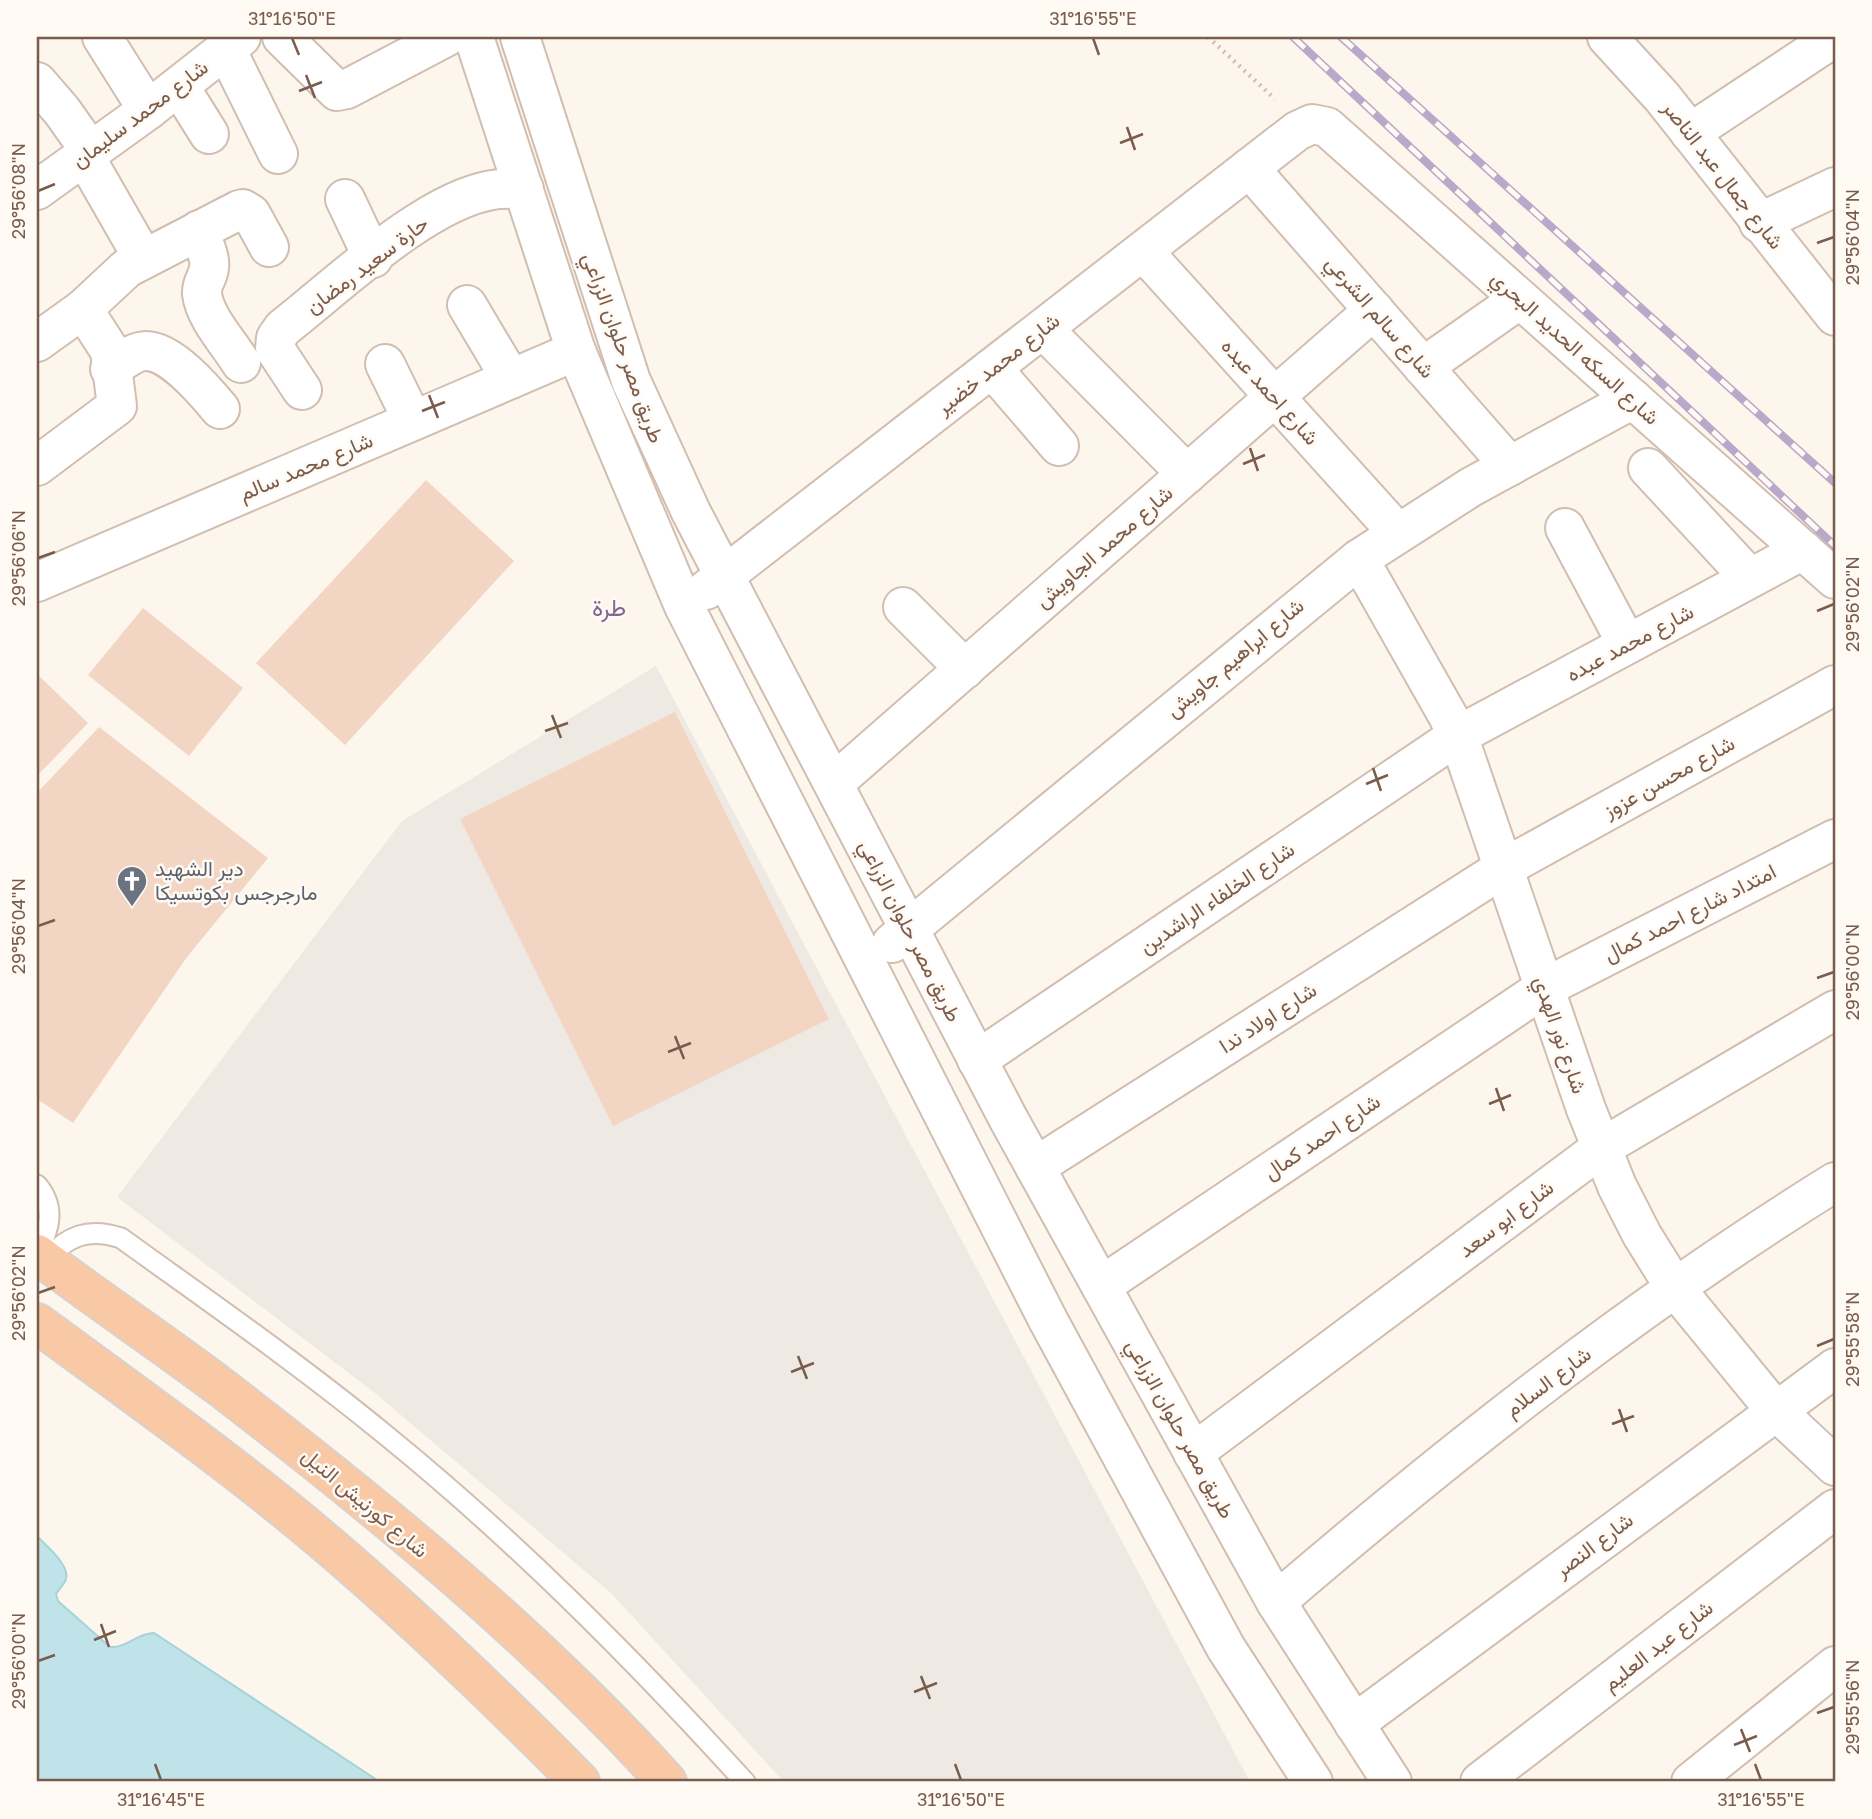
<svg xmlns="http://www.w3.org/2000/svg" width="1872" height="1819" viewBox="0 0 1872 1819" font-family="'Golos Text',Vazirmatn,sans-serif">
  <rect width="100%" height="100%" fill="#fdf6ec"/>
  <!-- industrial -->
  <path fill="#efe9e4" d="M656 666 1250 1782H784L612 1594 375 1393 117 1197 402 821Z"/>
  <!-- water -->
  <path fill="#bfe3e8" stroke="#a5d3da" stroke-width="2" d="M37 1536C46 1546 70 1565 66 1579 64 1585 59 1589 56 1594L58 1601 110 1647C127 1648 137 1633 154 1633L380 1782H37Z"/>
  <!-- building -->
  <g fill="#f3d5c3">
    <path d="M426 480 514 561 345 745 256 663Z"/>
    <path d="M143 608 243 688 189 756 88 675Z"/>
    <path d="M37 674 88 723 37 776Z"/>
    <path d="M675 712 829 1019 613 1126 460 819Z"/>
    <path d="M99 727 268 858 187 957 73 1123 37 1099V793Z"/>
  </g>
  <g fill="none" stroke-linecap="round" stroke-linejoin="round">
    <!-- service casing -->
    <g stroke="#d1beb0" stroke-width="23">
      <g id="service">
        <path d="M37 1185C54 1205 52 1228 37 1249"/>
        <path d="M45 1260C68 1236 88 1227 121 1238 211 1303 302 1366 388 1437 517 1542 633 1659 745 1782"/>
      </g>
    </g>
    <!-- minor casing -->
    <g stroke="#d1beb0" stroke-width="42">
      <g id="minor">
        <path d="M102 37 148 110"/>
        <path d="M282 37 337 91 347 89 446 37"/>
        <path d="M474 37 576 351 684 606 1048 1320 1226 1648 1313 1782"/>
        <path d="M520 37 631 381 691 512 1009 1120 1276 1602 1392 1782"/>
        <path d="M1607 37 1662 97 1835 316"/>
        <path d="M226 49 278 154"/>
        <path d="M37 82 62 111 91 152"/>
        <path d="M179 86 209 134"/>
        <path d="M1690 133 1835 37"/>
        <path d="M85 157 143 258"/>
        <path d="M1249 168 1510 466"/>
        <path d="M37 190 148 110 241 37"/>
        <path d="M345 199 373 258"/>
        <path d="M1759 223 1835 187"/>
        <path d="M199 230C202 241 211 256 209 268 208 278 201 283 202 294 205 318 229 343 241 363"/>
        <path d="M1143 251 1397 532"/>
        <path d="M467 305 511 379"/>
        <path d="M1043 329 1187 474"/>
        <path d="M37 342 83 309 127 268 239 210 243 209 251 214 269 247"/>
        <path d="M385 364 413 421"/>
        <path d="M1423 367 1520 299"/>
        <path d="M992 368 1059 446"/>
        <path d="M110 369C120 363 134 351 146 351 171 351 205 391 220 409"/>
        <path d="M302 390 275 349 276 338 283 328C337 286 425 201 492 190 502 188 513 189 524 189"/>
        <path d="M37 466 117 406 110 351 83 309"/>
        <path d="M1648 468 1750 578"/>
        <path d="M1565 528 1627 644"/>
        <path d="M1359 559 1448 716 1461 744 1586 1109 1617 1186 1642 1235 1675 1288 1775 1410 1835 1466"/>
        <path d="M37 582 576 351"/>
        <path d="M706 590 1297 131 1312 124 1327 127 1835 579"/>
        <path d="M903 607 965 669"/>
        <path d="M834 783 1374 310"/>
        <path d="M892 943 1359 559 1471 487 1633 399"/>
        <path d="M977 1060 1457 736 1803 550"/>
        <path d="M1035 1167 1502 869 1835 685"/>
        <path d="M1101 1286 1544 988 1835 839"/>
        <path d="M1193 1453 1601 1148 1835 1010"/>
        <path d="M1276 1602C1453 1450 1637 1305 1835 1182"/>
        <path d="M1354 1724 1835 1368"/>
        <path d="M1480 1782 1835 1509"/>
        <path d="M1691 1782 1835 1666"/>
      </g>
    </g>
    <!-- trunk casing -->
    <g stroke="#dad1cd" stroke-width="42">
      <g id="trunk">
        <path d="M37 1254C98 1300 161 1342 222 1388 378 1508 535 1636 667 1782"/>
        <path d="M37 1323C132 1393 230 1462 320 1538 411 1615 497 1698 580 1782"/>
      </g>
    </g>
    <!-- path -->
    <path stroke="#d9b8a5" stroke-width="4.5" stroke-dasharray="2 5" stroke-linecap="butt" d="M1208 37 1275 99"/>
    <!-- service -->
    <use href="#service" stroke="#fff" stroke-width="19"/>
    <!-- minor -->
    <use href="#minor" stroke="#fff" stroke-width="38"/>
    <!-- trunk -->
    <use href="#trunk" stroke="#f9c8a4" stroke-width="38"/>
    <!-- rail casing -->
    <g stroke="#b9a8c9" stroke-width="8">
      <g id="rail">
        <path d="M1293 37 1835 546"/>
        <path d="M1341 37 1835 483"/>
      </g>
    </g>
    <!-- rail -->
    <use href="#rail" stroke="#fffaf3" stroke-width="5" stroke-dasharray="16" stroke-linecap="butt"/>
  </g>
  <!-- ticks -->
  <path fill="none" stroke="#7a5c4d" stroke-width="2.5" d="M292 38 299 55M1093 38 1099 55M306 75 315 98M299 91 322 82M1127 127 1135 150M1120 143 1143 134M38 191 55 184M1817 243 1834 237M429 395 438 418M422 411 445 402M1250 448 1258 471M1243 464 1265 455M38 558 55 552M1817 611 1834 604M552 715 561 738M545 731 568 723M1373 768 1381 791M1366 784 1388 775M38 926 55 920M1817 978 1834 972M675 1036 684 1059M668 1052 691 1043M1496 1088 1504 1111M1489 1104 1511 1095M38 1293 55 1287M1817 1346 1834 1339M798 1356 807 1379M791 1372 814 1363M1619 1409 1627 1432M1612 1424 1634 1416M101 1624 109 1647M94 1640 116 1631M38 1661 55 1655M921 1676 930 1699M914 1692 937 1683M1817 1713 1834 1707M1741 1729 1750 1752M1734 1745 1757 1736M155 1764 161 1780M955 1764 961 1780M1755 1764 1761 1780"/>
  <!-- icons -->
  <defs>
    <g id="church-pin" transform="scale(1.575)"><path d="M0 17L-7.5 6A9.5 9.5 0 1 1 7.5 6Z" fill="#6b7280" stroke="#fffaf3"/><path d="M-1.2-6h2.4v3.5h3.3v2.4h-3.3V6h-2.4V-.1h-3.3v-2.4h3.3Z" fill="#fff"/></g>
  </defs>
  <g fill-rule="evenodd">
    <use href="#church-pin" x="132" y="881"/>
  </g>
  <g text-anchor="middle" stroke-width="5" stroke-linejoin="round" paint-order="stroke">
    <!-- street labels -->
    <g font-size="21" fill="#7a5c4d" stroke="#fffaf3">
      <text transform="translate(140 114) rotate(-37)" y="7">شارع محمد سليمان</text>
      <text transform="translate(1723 175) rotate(52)" y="7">شارع جمال عبد الناصر</text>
      <text transform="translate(367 265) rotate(-37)" y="7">حارة سعيد رمضان</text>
      <text transform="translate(1380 317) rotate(49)" y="7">شارع سالم الشرعي</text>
      <text transform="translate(623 348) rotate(70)" y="7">طريق مصر حلوان الزراعي</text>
      <text transform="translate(1575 348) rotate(42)" y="7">شارع السكه الحديد البحري</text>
      <text transform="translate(998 364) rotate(-38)" y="7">شارع محمد خضير</text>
      <text transform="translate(1270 392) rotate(48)" y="7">شارع احمد عبده</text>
      <text transform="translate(306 467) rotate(-23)" y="7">شارع محمد سالم</text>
      <text transform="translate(1104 547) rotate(-41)" y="7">شارع محمد الجاويش</text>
      <text transform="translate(1630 643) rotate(-28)" y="7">شارع محمد عبده</text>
      <text transform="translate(1235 658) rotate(-40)" y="7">شارع ابراهيم جاويش</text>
      <text transform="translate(1669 777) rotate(-29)" y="7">شارع محسن عزوز</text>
      <text transform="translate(1217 898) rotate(-34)" y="7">شارع الخلفاء الراشدين</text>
      <text transform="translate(1690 913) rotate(-27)" y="7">امتداد شارع احمد كمال</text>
      <text transform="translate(910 931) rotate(63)" y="7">طريق مصر حلوان الزراعي</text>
      <text transform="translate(1268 1018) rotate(-33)" y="7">شارع اولاد ندا</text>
      <text transform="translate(1560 1035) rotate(71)" y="7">شارع نور الهدي</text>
      <text transform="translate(1322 1137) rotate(-34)" y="7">شارع احمد كمال</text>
      <text transform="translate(1506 1219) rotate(-37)" y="7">شارع ابو سعد</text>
      <text transform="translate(1548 1382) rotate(-37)" y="7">شارع السلام</text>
      <text transform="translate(1180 1429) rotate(61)" y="7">طريق مصر حلوان الزراعي</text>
      <text transform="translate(365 1503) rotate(40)" y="7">شارع كورنيش النيل</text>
      <text transform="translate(1594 1545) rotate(-37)" y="7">شارع النصر</text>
      <text transform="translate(1658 1646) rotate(-38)" y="7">شارع عبد العليم</text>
    </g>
    <!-- worship labels -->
    <g font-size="21" fill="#5b616d" stroke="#fffaf3" text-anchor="start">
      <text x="155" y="876">دير الشهيد<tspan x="155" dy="24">مارجرجس بكوتسيكا</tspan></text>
    </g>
    <!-- quarter labels -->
    <g font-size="24" fill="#846695" stroke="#fffaf3">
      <text x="609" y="616">طرة</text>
    </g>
  </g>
  <!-- border -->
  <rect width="1872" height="1819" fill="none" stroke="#fffaf3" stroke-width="77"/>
  <rect x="38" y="38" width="1796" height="1742" fill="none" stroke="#7a5c4d" stroke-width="2.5"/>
  <g font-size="18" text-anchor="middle" fill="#7a5c4d">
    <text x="292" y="25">31°16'50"E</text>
    <text x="1093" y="25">31°16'55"E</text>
    <text transform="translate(19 191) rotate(-90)" y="6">29°56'08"N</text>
    <text transform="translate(1853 237) rotate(-90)" y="6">29°56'04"N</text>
    <text transform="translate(19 558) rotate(-90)" y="6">29°56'06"N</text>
    <text transform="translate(1853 604) rotate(-90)" y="6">29°56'02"N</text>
    <text transform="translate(19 926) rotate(-90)" y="6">29°56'04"N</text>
    <text transform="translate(1853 972) rotate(-90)" y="6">29°56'00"N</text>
    <text transform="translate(19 1293) rotate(-90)" y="6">29°56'02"N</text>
    <text transform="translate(1853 1339) rotate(-90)" y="6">29°55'58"N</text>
    <text transform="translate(19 1661) rotate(-90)" y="6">29°56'00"N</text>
    <text transform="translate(1853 1707) rotate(-90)" y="6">29°55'56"N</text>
    <text x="161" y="1806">31°16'45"E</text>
    <text x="961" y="1806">31°16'50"E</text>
    <text x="1761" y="1806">31°16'55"E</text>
  </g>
</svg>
